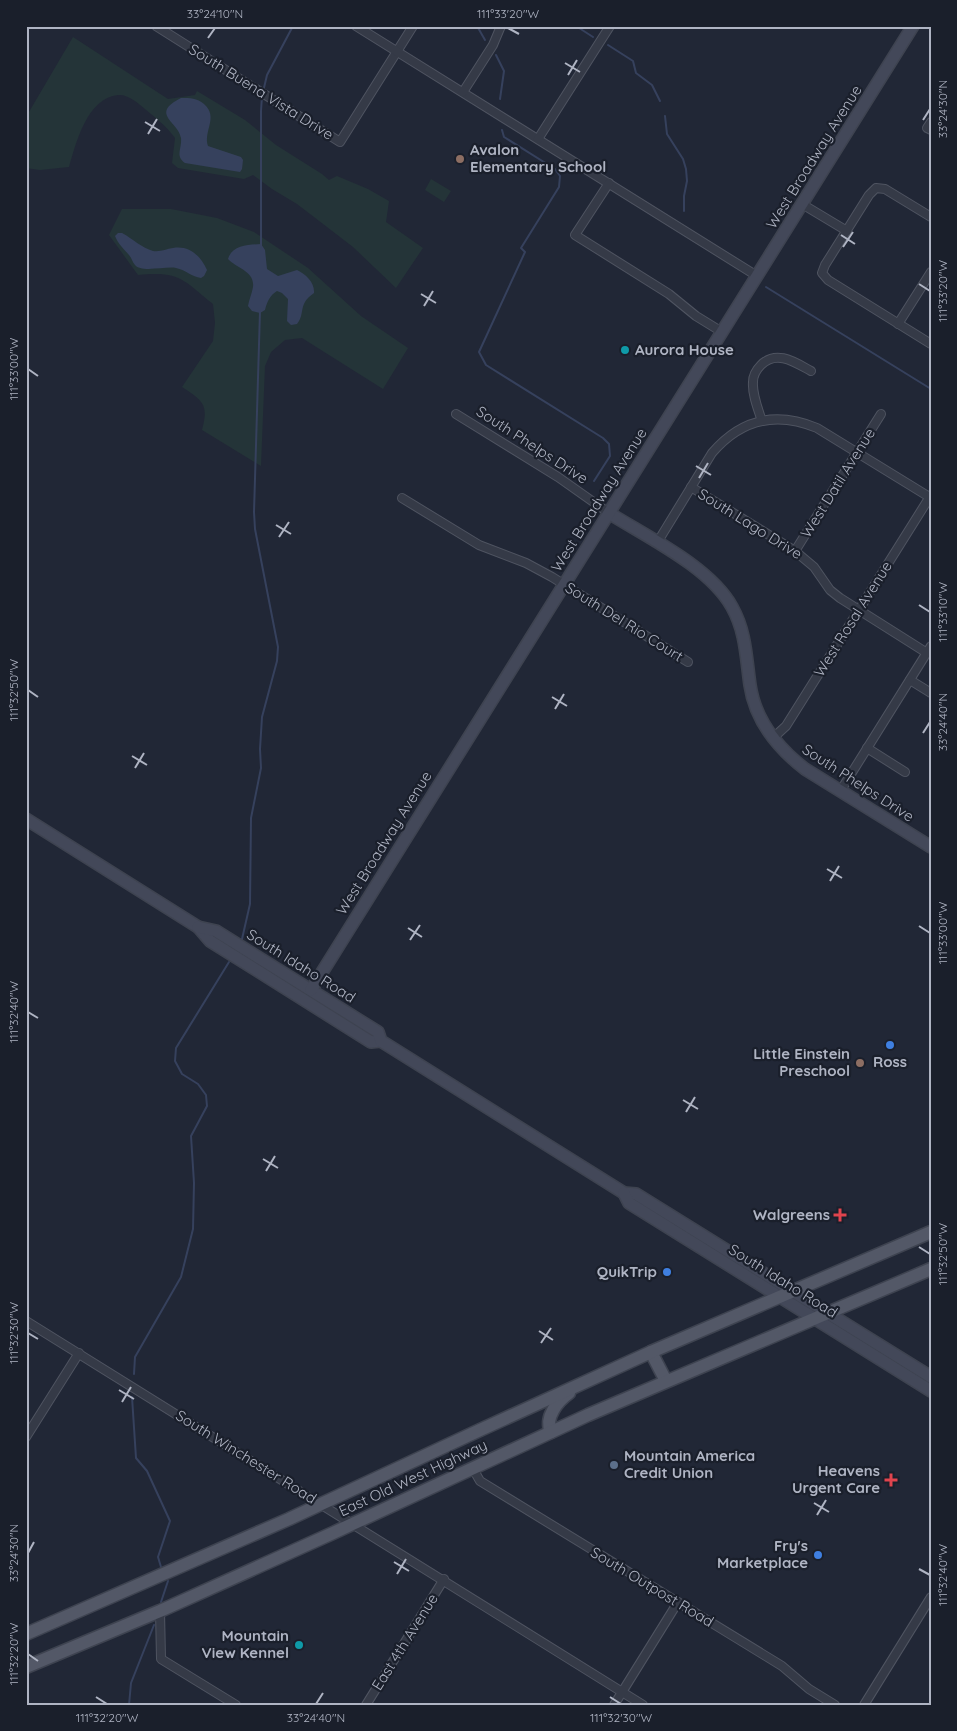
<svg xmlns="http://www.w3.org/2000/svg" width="957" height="1731" viewBox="0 0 957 1731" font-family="Quicksand,sans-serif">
  <rect width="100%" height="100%" fill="#212736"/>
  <!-- green -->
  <g fill="#243438">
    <path d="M73 37 168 99 195 95 197 91 245 120 276 145 322 174 329 180 337 176 368 189 389 201 386 222 423 248 396 288 353 247 327 227 297 204 272 189 253 175 244 179 178 168 172 163 175 138C167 127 156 118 145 109 138 103 128 94 118 95 87 98 76 143 69 167L40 170 26 168V117Z"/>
    <path d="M431 179 451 191 444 202 425 190Z"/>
    <path d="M122 209H171L217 218 254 232 308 268 361 316 408 348 383 389 302 338 285 340 271 352 265 366 261 466 202 430C209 404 203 401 182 387L213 341 215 323 213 304C182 279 180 271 138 275L109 235Z"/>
  </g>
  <!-- water -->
  <g fill="#36415d">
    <path d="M181 98C190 98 197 98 204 104 219 117 203 131 208 146L241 157 243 160 242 169 240 172 185 163C175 156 182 149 181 138 179 122 149 114 181 98Z"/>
    <path d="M118 233H122C133 239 142 248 153 251 161 252 166 249 173 248 189 245 201 256 207 270L204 276 201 278C192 277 186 270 176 268 166 266 141 273 135 265 132 262 132 258 129 255 124 249 118 244 115 236Z"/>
    <path d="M261 244 265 250 267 269 278 276 297 270C306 274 315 283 314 293 297 305 306 313 297 324L291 325 287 321 288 299 282 293 277 291C270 295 267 302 265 310L260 313 252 311 248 306C249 300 252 293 253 287 255 271 236 268 228 259 232 245 248 245 261 244Z"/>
  </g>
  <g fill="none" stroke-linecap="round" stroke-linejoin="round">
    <!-- stream -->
    <g stroke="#36415d" stroke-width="2">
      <path d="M477 26 485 40"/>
      <path d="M576 26 593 37"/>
      <path d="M608 45 633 61 636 73 652 85 660 101"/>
      <path d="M496 55 504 71 500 99"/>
      <path d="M263 92 267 75 293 26"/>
      <path d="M665 116 667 134 683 159 686 169 687 181 684 196V211"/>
      <path d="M502 130 504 137 555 169 560 176 559 187 521 248 525 252 479 352 486 365 603 438 609 444 610 456 594 481"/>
      <path d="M261 247V111L262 96"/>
      <path d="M766 287 931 389"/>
      <path d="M242 939 250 904 251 818 261 768 260 749 262 717 277 661 278 647 255 529 254 512 260 311"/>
      <path d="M134 1374 135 1357 181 1277 193 1229 194 1183 191 1136 207 1106 206 1095 198 1084 182 1074 175 1061 176 1048 229 962"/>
      <path d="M132 1397 136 1458 147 1471 170 1521 158 1557 161 1567"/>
      <path d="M161 1602 168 1581"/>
      <path d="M129 1705 131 1683 154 1625"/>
    </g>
    <!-- street casing -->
    <g stroke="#4f5461" stroke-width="10">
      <g id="street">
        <path d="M156 26 340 142 413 26"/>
        <path d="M356 26 757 276"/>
        <path d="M463 92 493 45 501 26"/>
        <path d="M931 122 927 128 931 130"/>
        <path d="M538 139 610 26"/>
        <path d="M609 183 575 235 669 294 696 316 722 332"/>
        <path d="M802 204 847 231"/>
        <path d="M931 217 885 189 876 188 869 195 825 265 822 273 828 280 931 344"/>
        <path d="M898 324 931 272"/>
        <path d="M456 414 558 477 609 513"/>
        <path d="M762 421C758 409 752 394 753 382 753 375 756 370 761 365 777 349 796 363 811 371"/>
        <path d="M691 487 795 551 814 567 830 590 840 598 927 653"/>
        <path d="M402 498 479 545 526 563 552 577 688 662"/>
        <path d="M657 543 712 453C741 419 776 411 817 428L931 498"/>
        <path d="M795 551 881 414"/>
        <path d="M910 680 931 693"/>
        <path d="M773 738 786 726 931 495"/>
        <path d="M867 748 905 772"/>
        <path d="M841 790 931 646"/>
        <path d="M26 1321 643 1705"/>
        <path d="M26 1437 79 1353"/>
        <path d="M472 1467 480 1481 782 1666 809 1689 835 1705"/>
        <path d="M160 1611 161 1659 236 1705"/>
        <path d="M366 1705 444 1579"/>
        <path d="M614 1705 678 1602"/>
        <path d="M864 1705 931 1597"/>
      </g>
    </g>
    <!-- secondary casing -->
    <g stroke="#3e4350" stroke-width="14">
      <g id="secondary">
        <path d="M609 513C647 537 710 567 732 607 746 632 746 657 750 685 755 720 778 748 805 769L931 847"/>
        <path d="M26 819 198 927 210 941 371 1042 381 1041"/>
        <path d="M198 927 216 931 378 1032 381 1041 624 1193 636 1194 931 1377"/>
        <path d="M311 990 913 26"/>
        <path d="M624 1193 629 1203 931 1391"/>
      </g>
    </g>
    <!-- primary casing -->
    <g stroke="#3e4350" stroke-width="15">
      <g id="primary">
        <path d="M651 1352 666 1381"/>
        <path d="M551 1432C544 1417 558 1401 569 1393"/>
        <path d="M26 1634 289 1519 480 1430 651 1352 931 1232"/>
        <path d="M26 1667 160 1611 333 1533 588 1415 931 1269"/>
      </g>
    </g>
    <!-- street -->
    <use href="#street" stroke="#353a47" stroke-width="8"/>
    <!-- secondary -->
    <use href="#secondary" stroke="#434859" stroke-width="11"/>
    <!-- primary -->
    <use href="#primary" stroke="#535867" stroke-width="12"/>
  </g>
  <!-- ticks -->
  <path fill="none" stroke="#afb4c3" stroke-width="2" d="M508 28 519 34M208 38 215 28M565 63 580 72M568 75 577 60M923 120 930 109M145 122 160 131M148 134 157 119M841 235 855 244M843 247 853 232M919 284 930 291M421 294 436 303M424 306 433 291M28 369 38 376M696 466 711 475M699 478 708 463M276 525 291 534M279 537 289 522M919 605 930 612M28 690 38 697M552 697 567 706M555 709 564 694M923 733 930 722M132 756 147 765M135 768 144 753M827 869 842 878M830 881 839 866M919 926 930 933M408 928 422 937M410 940 420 925M28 1012 38 1018M683 1100 698 1109M686 1112 695 1097M263 1159 278 1168M266 1171 275 1156M919 1247 930 1254M539 1331 553 1340M28 1333 38 1339M541 1343 551 1328M119 1390 134 1399M122 1402 131 1387M814 1503 829 1512M817 1515 826 1500M28 1553 34 1542M394 1562 409 1571M919 1569 930 1575M397 1574 406 1559M28 1654 38 1661M96 1697 107 1704M610 1697 621 1704M316 1704 323 1693"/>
  <!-- markers -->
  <g fill="#8d6e63" stroke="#1a1f2b" stroke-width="2">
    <circle cx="460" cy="159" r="5"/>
    <circle cx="860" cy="1063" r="5"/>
  </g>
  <g fill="#0f9aa8" stroke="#1a1f2b" stroke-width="2">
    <circle cx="625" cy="350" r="5"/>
    <circle cx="299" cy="1645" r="5"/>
  </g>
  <g fill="#3f7fe0" stroke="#1a1f2b" stroke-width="2">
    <circle cx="890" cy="1045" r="5"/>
    <circle cx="667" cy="1272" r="5"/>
    <circle cx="818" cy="1555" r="5"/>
  </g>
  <g fill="#e0444e" stroke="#1a1f2b" stroke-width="2">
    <path d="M837.5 1207.5h5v5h5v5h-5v5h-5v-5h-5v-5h5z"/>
    <path d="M888.5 1472.5h5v5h5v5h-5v5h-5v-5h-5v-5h5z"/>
  </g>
  <circle fill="#5c6f8a" stroke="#1a1f2b" stroke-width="2" cx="614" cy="1465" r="5"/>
  <g text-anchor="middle" stroke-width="4.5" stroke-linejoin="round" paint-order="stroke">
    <!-- street labels -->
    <g font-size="15" fill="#afb4c3" stroke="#1a1f2b">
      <text transform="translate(261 92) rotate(32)" y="5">South Buena Vista Drive</text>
      <text transform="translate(814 157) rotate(-58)" y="5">West Broadway Avenue</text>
      <text transform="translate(532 445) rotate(33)" y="5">South Phelps Drive</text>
      <text transform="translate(838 483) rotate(-58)" y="5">West Datil Avenue</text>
      <text transform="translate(599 500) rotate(-58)" y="5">West Broadway Avenue</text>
      <text transform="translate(750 524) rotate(32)" y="5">South Lago Drive</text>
      <text transform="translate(853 619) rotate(-58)" y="5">West Rosal Avenue</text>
      <text transform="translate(624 622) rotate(32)" y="5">South Del Rio Court</text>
      <text transform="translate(858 783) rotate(33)" y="5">South Phelps Drive</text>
      <text transform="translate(384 843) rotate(-58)" y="5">West Broadway Avenue</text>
      <text transform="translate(301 966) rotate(32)" y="5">South Idaho Road</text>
      <text transform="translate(783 1281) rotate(32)" y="5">South Idaho Road</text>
      <text transform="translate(246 1457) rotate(32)" y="5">South Winchester Road</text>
      <text transform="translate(413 1478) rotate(-25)" y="5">East Old West Highway</text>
      <text transform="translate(652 1587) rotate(31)" y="5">South Outpost Road</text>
      <text transform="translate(405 1642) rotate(-58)" y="5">East 4th Avenue</text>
    </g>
    <!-- poi labels -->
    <g font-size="15" font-weight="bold" fill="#afb4c3" stroke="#1a1f2b" text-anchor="end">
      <text x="470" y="155" text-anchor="start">Avalon<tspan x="470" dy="17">Elementary School</tspan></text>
      <text x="635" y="355" text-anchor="start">Aurora House</text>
      <text x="850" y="1059">Little Einstein<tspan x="850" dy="17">Preschool</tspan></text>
      <text x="890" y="1067" text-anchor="middle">Ross</text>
      <text x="830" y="1220">Walgreens</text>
      <text x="657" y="1277">QuikTrip</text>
      <text x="624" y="1461" text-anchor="start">Mountain America<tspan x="624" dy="17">Credit Union</tspan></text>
      <text x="880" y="1476">Heavens<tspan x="880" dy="17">Urgent Care</tspan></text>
      <text x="808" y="1551">Fry's<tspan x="808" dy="17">Marketplace</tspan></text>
      <text x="289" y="1641">Mountain<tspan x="289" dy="17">View Kennel</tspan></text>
    </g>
  </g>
  <!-- border -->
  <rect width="957" height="1731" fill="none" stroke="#1a1f2b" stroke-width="55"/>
  <rect x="28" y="28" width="902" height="1676" fill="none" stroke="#afb4c3" stroke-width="2"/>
  <g font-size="12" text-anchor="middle" fill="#afb4c3">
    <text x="215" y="18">33°24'10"N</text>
    <text x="508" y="18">111°33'20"W</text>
    <text transform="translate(943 109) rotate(-90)" y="4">33°24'30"N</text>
    <text transform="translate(943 291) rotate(-90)" y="4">111°33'20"W</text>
    <text transform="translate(14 369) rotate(-90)" y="4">111°33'00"W</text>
    <text transform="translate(943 612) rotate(-90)" y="4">111°33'10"W</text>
    <text transform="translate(14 690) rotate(-90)" y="4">111°32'50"W</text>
    <text transform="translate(943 722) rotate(-90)" y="4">33°24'40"N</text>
    <text transform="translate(943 933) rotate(-90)" y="4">111°33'00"W</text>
    <text transform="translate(14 1012) rotate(-90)" y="4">111°32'40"W</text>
    <text transform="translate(943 1254) rotate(-90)" y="4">111°32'50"W</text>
    <text transform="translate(14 1333) rotate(-90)" y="4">111°32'30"W</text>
    <text transform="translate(14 1553) rotate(-90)" y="4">33°24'30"N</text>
    <text transform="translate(943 1575) rotate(-90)" y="4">111°32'40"W</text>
    <text transform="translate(14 1654) rotate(-90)" y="4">111°32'20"W</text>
    <text x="107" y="1722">111°32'20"W</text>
    <text x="316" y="1722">33°24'40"N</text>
    <text x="621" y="1722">111°32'30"W</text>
  </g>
</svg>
